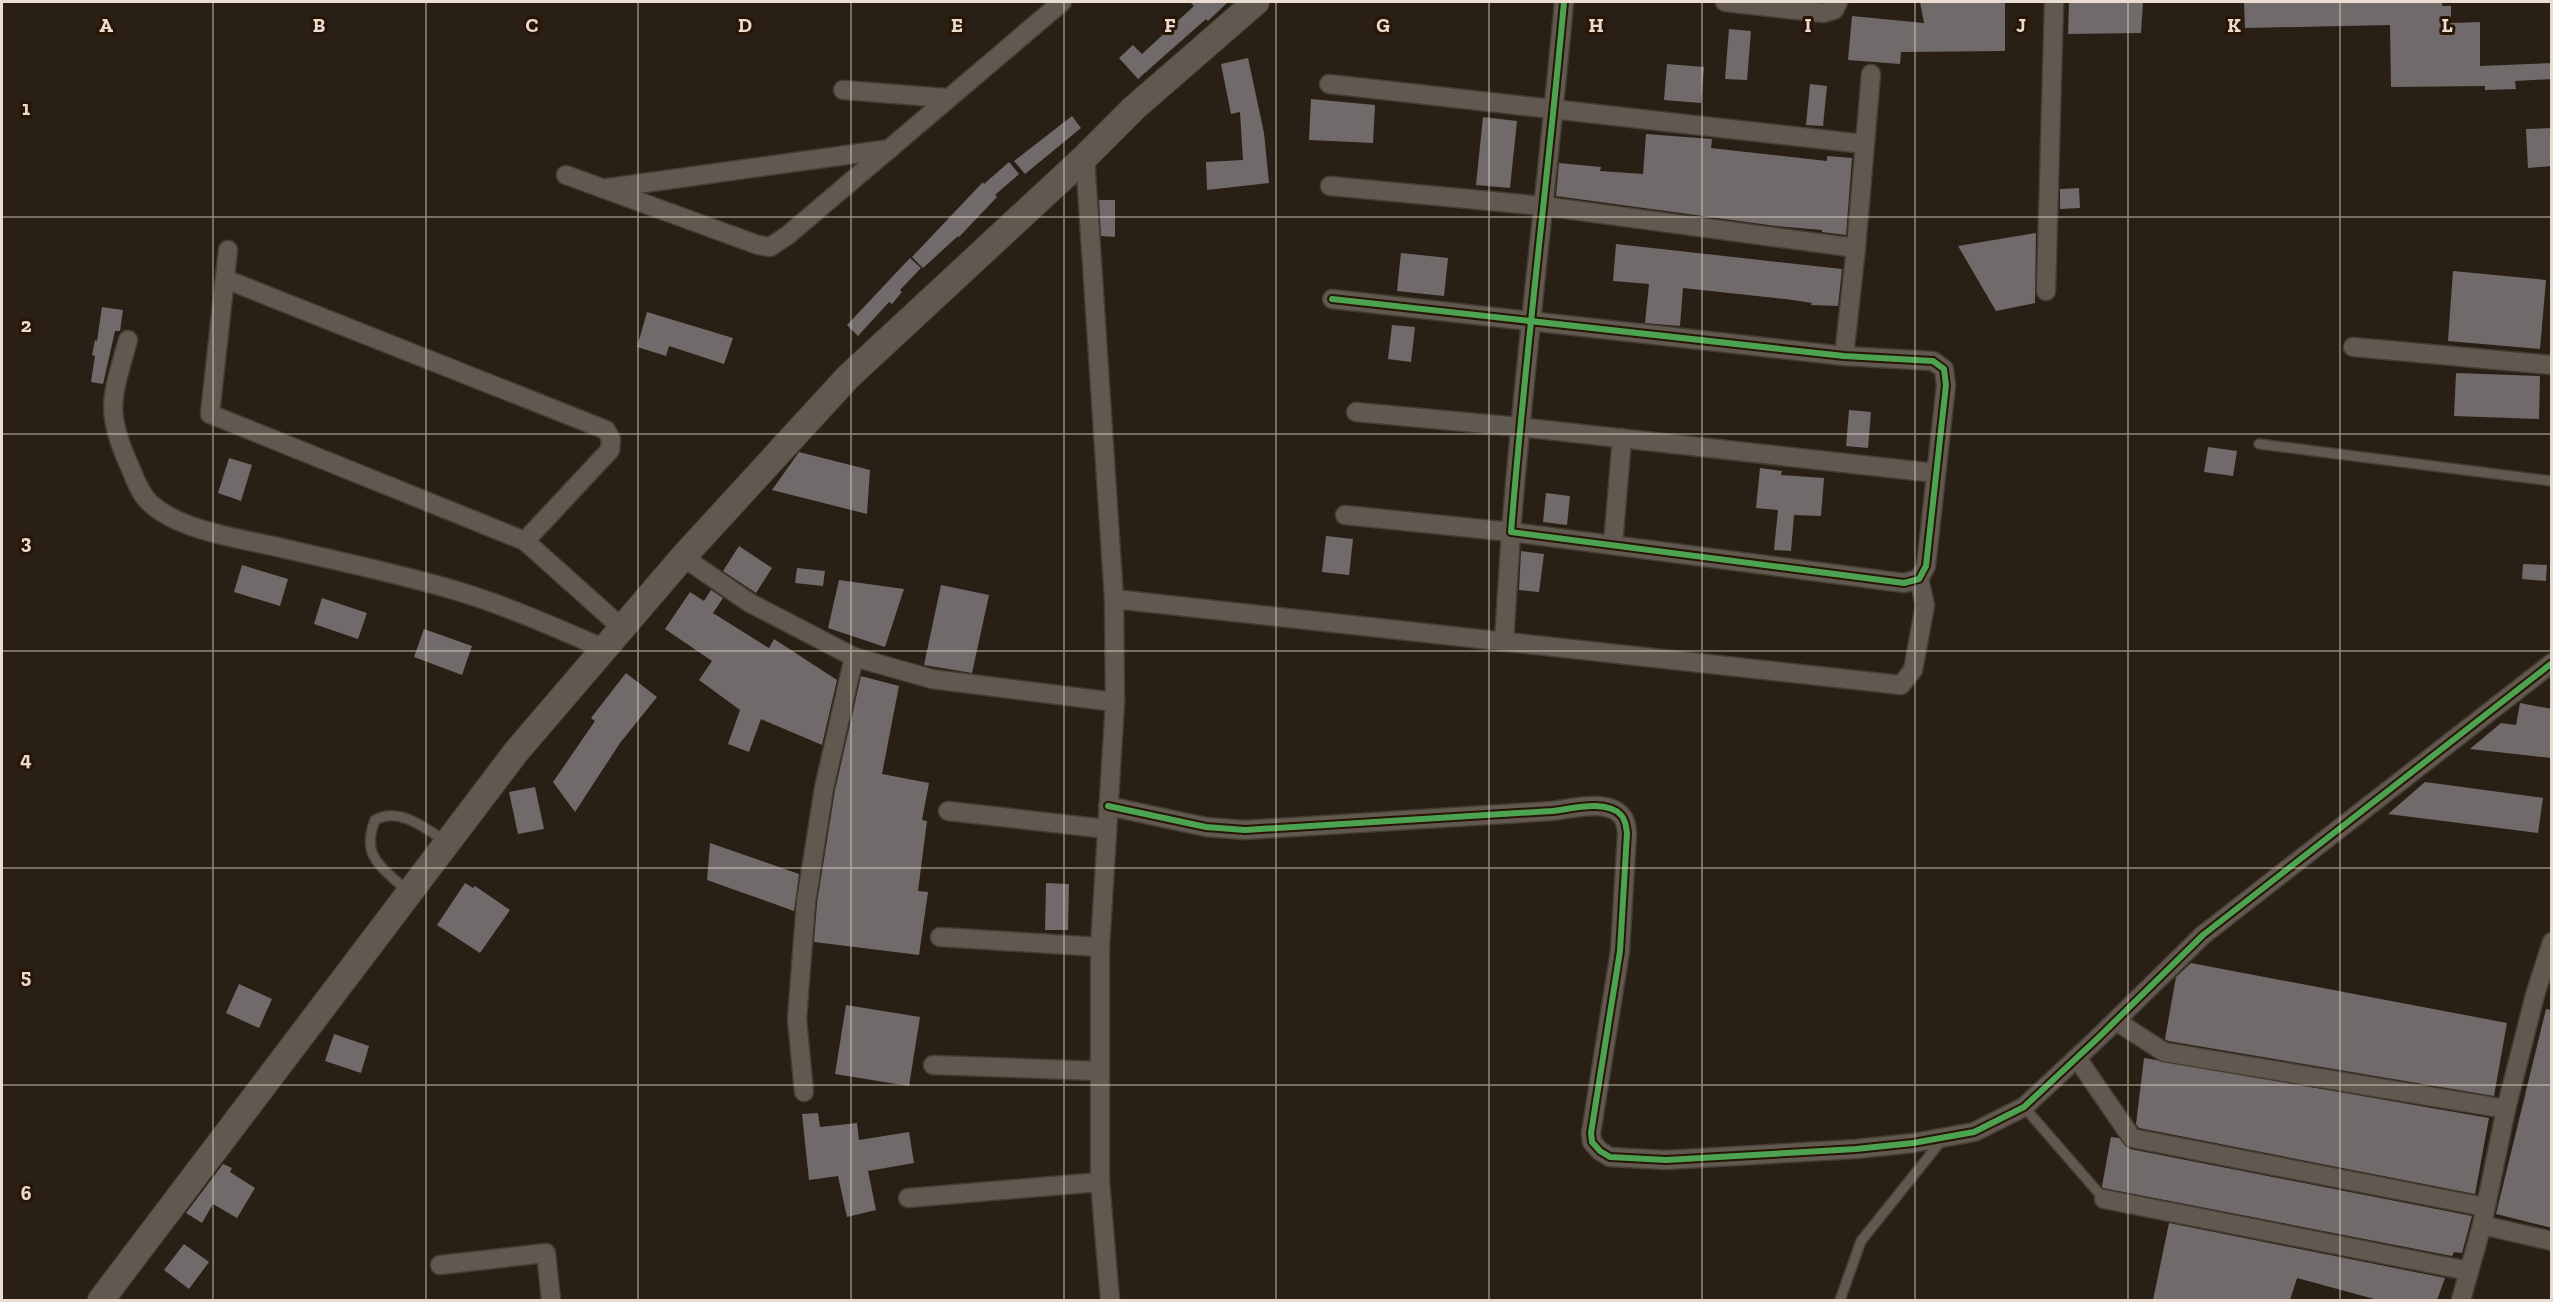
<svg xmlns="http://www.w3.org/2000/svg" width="2553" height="1302" viewBox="0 0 2553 1302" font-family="'Zilla Slab',serif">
  <rect width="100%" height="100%" fill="#2a1f14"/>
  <!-- building -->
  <g fill="#706a6b">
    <path d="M1190 2H1228L1208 21 1206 19 1138 79 1119 58 1133 45 1142 54 1194 6Z"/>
    <path d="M1920 2H2005V51L1901 52 1900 64 1848 60 1852 16 1924 23Z"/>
    <path d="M2069 2H2143L2141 33 2068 34Z"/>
    <path d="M2244 2H2442V6H2451V23L2480 22V66L2552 63V79L2515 81 2516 89 2485 90V86L2391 87 2390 25 2245 28Z"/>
    <path d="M1729 29 1751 31 1747 80 1725 79Z"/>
    <path d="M1248 58 1264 133 1269 183 1207 190 1206 162 1243 160 1240 112 1231 114 1221 64Z"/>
    <path d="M1667 64 1704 67 1701 103 1664 100Z"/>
    <path d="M1810 84 1827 86 1823 126 1806 125Z"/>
    <path d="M1311 99 1375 105 1373 143 1309 140Z"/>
    <path d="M1072 116 1081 128 1025 174 1014 161Z"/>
    <path d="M1483 117 1517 121 1510 188 1476 185Z"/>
    <path d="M2552 128V166L2528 168 2526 129Z"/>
    <path d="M1646 134 1712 139 1711 148 1827 161V156L1852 158 1846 235 1822 232V230L1776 226 1556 196 1559 163 1601 167 1600 171 1643 174Z"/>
    <path d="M1009 162 1019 174 995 195 997 197 959 237 958 236 923 268 912 257 983 182 984 184Z"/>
    <path d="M2079 188 2080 208 2060 209V189Z"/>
    <path d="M1099 200H1115V237L1101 236Z"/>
    <path d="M2036 233 2035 303 1996 311 1958 246Z"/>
    <path d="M1616 244 1842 269 1838 306 1811 305 1812 303 1793 300 1683 288 1680 326 1645 323 1649 284 1613 281Z"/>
    <path d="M1401 253 1448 258 1444 296 1397 291Z"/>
    <path d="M910 258 921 268 900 290 902 292 892 304 889 302 858 336 847 325Z"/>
    <path d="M2453 271 2546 280 2540 349 2448 341Z"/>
    <path d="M102 307 123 310 120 331H115L103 384 91 382 95 356 92 355 95 340 97 341Z"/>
    <path d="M647 312 733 338 724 364 669 346 666 356 637 347Z"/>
    <path d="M1392 325 1415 327 1411 362 1388 359Z"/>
    <path d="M2456 373 2540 376 2539 419 2454 416Z"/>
    <path d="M1849 410 1871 412 1868 448 1846 446Z"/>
    <path d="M2208 447 2237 451 2233 476 2204 472Z"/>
    <path d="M799 452 870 470 867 514 772 490Z"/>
    <path d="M229 458 252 465 241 501 218 493Z"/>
    <path d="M1760 468 1782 471 1781 475 1824 478 1821 516 1794 515 1791 551 1774 550 1778 510 1756 508Z"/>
    <path d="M1546 493 1570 496 1567 525 1543 522Z"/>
    <path d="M1326 536 1353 539 1349 575 1322 572Z"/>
    <path d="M739 546 772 568 756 593 723 571Z"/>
    <path d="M1521 551 1544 554 1539 592 1519 590Z"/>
    <path d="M2523 564 2547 565 2546 581 2522 579Z"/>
    <path d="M242 565 288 579 280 606 234 592Z"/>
    <path d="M797 568 825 571 823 586 795 583Z"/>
    <path d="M839 580 904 589 885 647 828 628Z"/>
    <path d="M941 585 989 595 972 673 924 665Z"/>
    <path d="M711 590 723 598 713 613 769 648 774 639 837 680 822 745 761 719 749 752 728 744 740 710 699 680 712 661 665 629 690 592 704 601Z"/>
    <path d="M322 598 367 613 358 639 314 624Z"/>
    <path d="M424 629 472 646 462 675 414 657Z"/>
    <path d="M626 673 657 697 620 743 575 812 553 782 595 721 591 718Z"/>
    <path d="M861 676 899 686 882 774 929 783 922 820 927 821 918 891 928 892 919 955 814 942 817 903 835 790Z"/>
    <path d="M2520 703 2552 709V758L2470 749 2501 723 2516 725Z"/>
    <path d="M2425 782 2543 798 2538 833 2388 814Z"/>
    <path d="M535 787 544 829 518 834 509 792Z"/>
    <path d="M710 843 799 874 794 911 707 880Z"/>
    <path d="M465 883 473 888 475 886 510 910 480 953 437 925Z"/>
    <path d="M1046 883 1069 884 1068 930H1045Z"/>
    <path d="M2191 963 2507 1023 2494 1096 2168 1041 2165 1039 2176 977Z"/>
    <path d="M239 984 272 999 259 1028 226 1013Z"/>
    <path d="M846 1005 920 1017 909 1086 835 1074Z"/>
    <path d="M2546 1009 2552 1010V1228L2496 1214Z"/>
    <path d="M334 1034 369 1046 361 1073 325 1061Z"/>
    <path d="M2144 1058 2489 1118 2475 1194 2139 1128 2136 1124Z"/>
    <path d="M818 1113 820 1127 857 1123 859 1140 909 1132 914 1163 868 1171 876 1210 847 1217 838 1176 809 1180 802 1114Z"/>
    <path d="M2111 1137 2119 1138 2130 1149 2472 1216 2462 1253 2454 1252 2452 1256 2103 1188 2102 1186Z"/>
    <path d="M223 1164 232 1168 230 1172 255 1188 237 1218 213 1204 202 1223 186 1213Z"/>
    <path d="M2169 1223 2445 1278 2437 1300H2378L2297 1278 2290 1300H2153Z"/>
    <path d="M184 1244 209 1262 189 1289 164 1270Z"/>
  </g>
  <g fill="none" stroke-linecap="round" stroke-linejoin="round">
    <!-- lane casing -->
    <g stroke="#453c34" stroke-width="12">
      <g id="lane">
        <path d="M2259 444 2552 481"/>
        <path d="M408 892C383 867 360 858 375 820 399 807 424 827 445 841"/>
        <path d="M2024 1107 2104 1199"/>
        <path d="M1840 1300 1861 1241 1942 1140"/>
      </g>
    </g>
    <!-- street casing -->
    <g stroke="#453c34" stroke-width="21">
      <g id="street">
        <path d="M1725 2 1824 13 1834 10 1838 2"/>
        <path d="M1329 84 1864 144"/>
        <path d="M843 90 946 98"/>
        <path d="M1085 157 1114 599 1115 702 1100 947V1182"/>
        <path d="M566 175 758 245 770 247 788 235 1062 2"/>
        <path d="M1330 186 1543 206 1856 248 1844 356"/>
        <path d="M608 188 890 149"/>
        <path d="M1856 248 1871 74"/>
        <path d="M228 250 210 414 525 541 621 627"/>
        <path d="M225 279 606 430 611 439 610 450 525 541"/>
        <path d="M2046 291 2054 2"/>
        <path d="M1332 299 1844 356 1933 361 1944 369 1946 385 1926 566 1919 579 1904 583 1511 532C1525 355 1548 178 1564 2"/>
        <path d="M128 340C112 398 104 410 130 467 135 479 140 494 150 503 181 532 245 539 286 549 342 562 399 574 454 590 505 605 554 627 603 648"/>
        <path d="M2353 347 2552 365"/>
        <path d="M1356 412 1520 427 1935 473"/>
        <path d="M1345 515 1511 532 1504 641"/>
        <path d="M1613 544 1622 438"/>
        <path d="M683 557 750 603 854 657"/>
        <path d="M1114 599 1901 685 1913 670 1925 605 1919 579"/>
        <path d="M1108 806 1206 827 1245 830 1552 811C1571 809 1606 799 1621 815 1626 820 1626 827 1627 833L1620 951 1591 1133 1592 1142 1600 1151 1610 1157 1666 1160 1856 1149 1913 1143 1974 1132 2024 1107 2098 1038 2203 935 2552 663"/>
        <path d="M948 811 1107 829"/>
        <path d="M940 937 1100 947"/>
        <path d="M2116 1021 2164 1052 2506 1109"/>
        <path d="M2077 1058 2132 1138 2485 1207"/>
        <path d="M933 1065 1098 1071"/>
        <path d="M804 1092 797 1019 806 902 824 788 854 657 932 679 1115 702"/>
        <path d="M908 1198 1100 1182 1110 1300"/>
        <path d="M2104 1199 2469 1271"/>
        <path d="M2482 1225 2552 1241"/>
        <path d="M440 1265 546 1253 551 1300"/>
        <path d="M2461 1300 2482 1225 2506 1109 2535 995 2552 942"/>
      </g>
    </g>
    <!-- secondary casing -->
    <g stroke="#453c34" stroke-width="28">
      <path id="secondary" d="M101 1300 516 752 683 557 848 377 1085 157 1134 108 1256 2"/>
    </g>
    <!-- lane -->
    <use href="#lane" stroke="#615950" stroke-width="9"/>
    <!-- street -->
    <use href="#street" stroke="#615950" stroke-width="18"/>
    <!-- secondary -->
    <use href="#secondary" stroke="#615950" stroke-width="26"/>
    <!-- cycleway casing -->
    <g stroke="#281504" stroke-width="10">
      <g id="cycleway">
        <path d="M1332 299 1844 356 1933 361 1944 369 1946 385 1926 566 1919 579 1904 583 1511 532C1525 355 1548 178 1564 2"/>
        <path d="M1108 806 1206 827 1245 830 1552 811C1571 809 1606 799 1621 815 1626 820 1626 827 1627 833L1620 951 1591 1133 1592 1142 1600 1151 1610 1157 1666 1160 1856 1149 1913 1143 1974 1132 2024 1107 2098 1038 2203 935 2552 663"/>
      </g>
    </g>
    <!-- cycleway -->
    <use href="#cycleway" stroke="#4ca352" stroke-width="6"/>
  </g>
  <!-- grid -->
  <path fill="none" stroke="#eadcd1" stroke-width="1.5" stroke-opacity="0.55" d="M213 2V1300M426 2V1300M638 2V1300M851 2V1300M1064 2V1300M1276 2V1300M1489 2V1300M1702 2V1300M1915 2V1300M2128 2V1300M2340 2V1300M2 217H2552M2 434H2552M2 651H2552M2 868H2552M2 1085H2552"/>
  <g font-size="20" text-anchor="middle" font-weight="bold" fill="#eadcd1" stroke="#281504" stroke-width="6" stroke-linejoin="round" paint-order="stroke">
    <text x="106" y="32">A</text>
    <text x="319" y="32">B</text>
    <text x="532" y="32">C</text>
    <text x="745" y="32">D</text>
    <text x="957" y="32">E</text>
    <text x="1170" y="32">F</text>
    <text x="1383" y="32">G</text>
    <text x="1596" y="32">H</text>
    <text x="1808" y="32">I</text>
    <text x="2021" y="32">J</text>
    <text x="2234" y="32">K</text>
    <text x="2447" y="32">L</text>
    <text x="26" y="115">1</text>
    <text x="26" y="332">2</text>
    <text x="26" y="549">3</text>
    <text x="26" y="766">4</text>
    <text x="26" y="983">5</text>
    <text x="26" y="1200">6</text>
  </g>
  <!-- border -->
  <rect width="2553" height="1302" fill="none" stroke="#eadcd1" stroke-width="6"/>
</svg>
